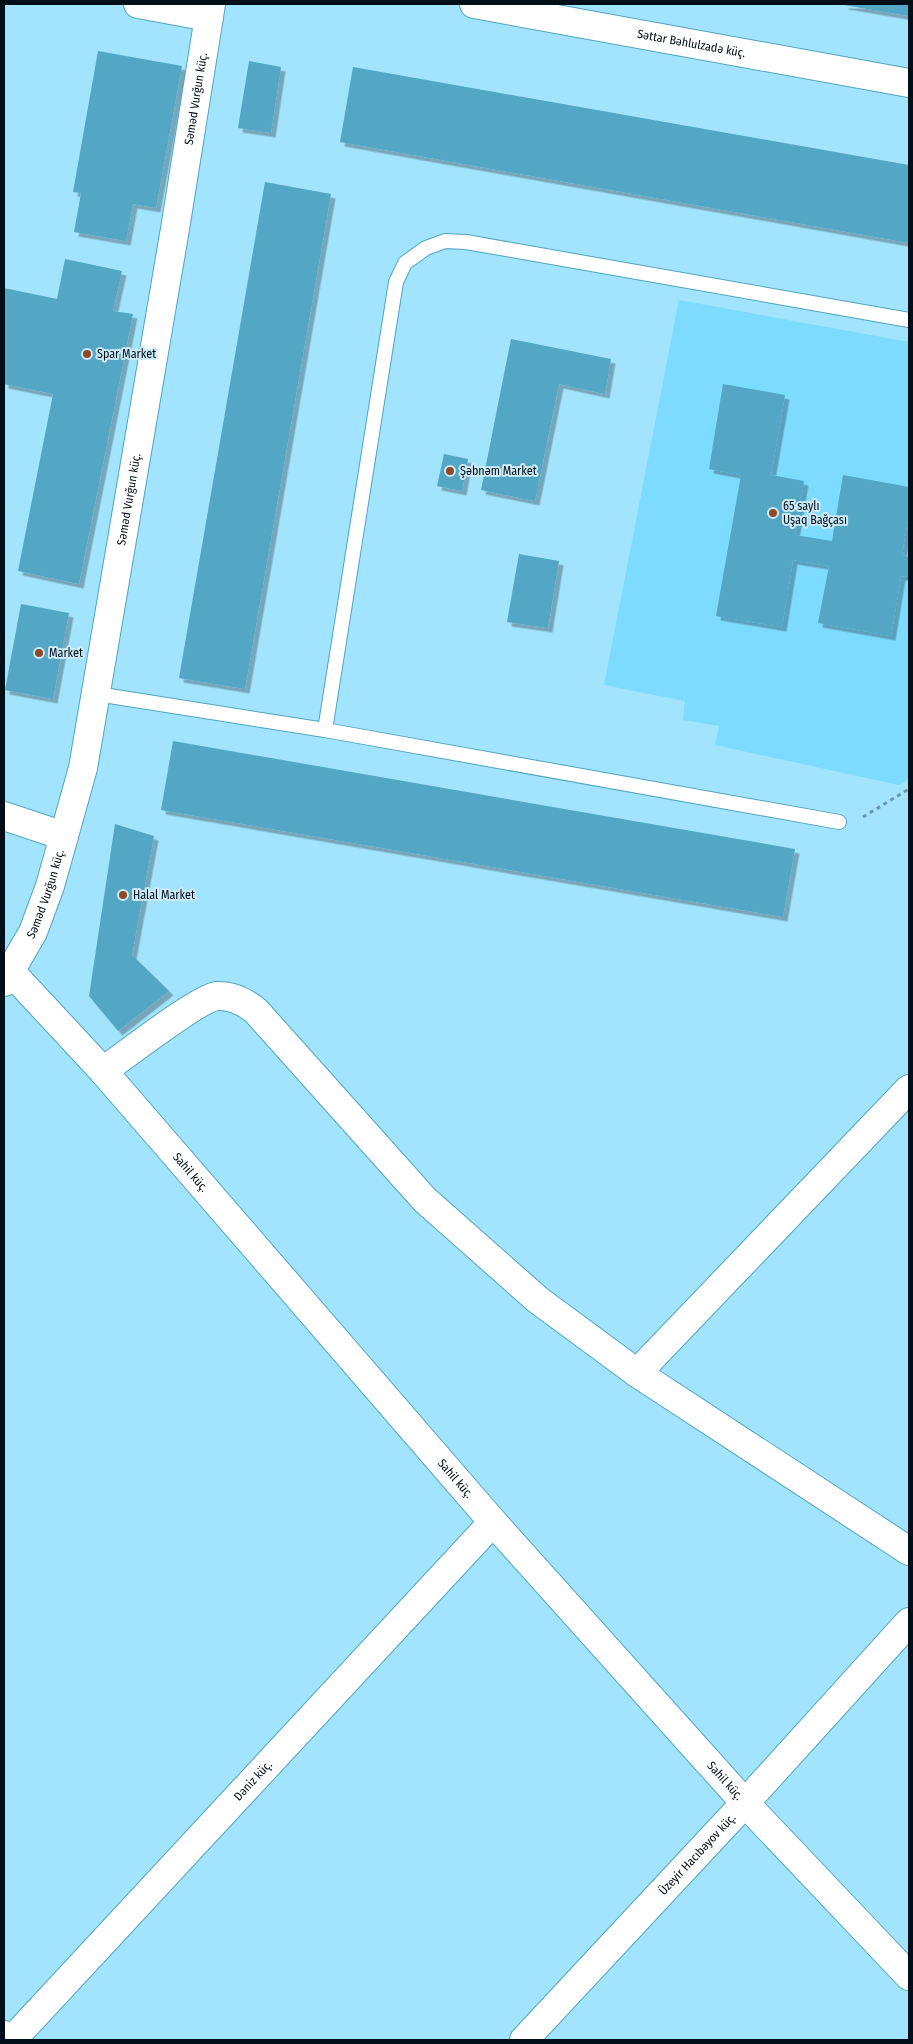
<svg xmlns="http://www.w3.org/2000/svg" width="913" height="2044" viewBox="0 0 913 2044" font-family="'Fira Sans Condensed',sans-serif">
  <defs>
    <filter id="shadow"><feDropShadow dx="4.5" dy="4.5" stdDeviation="0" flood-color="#0004"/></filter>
  </defs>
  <rect width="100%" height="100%" fill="#a2e3fd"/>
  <!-- built -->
  <path fill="#7cdbff" d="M679 300 909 342V779L899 785 715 745 719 726 683 720 685 701 604 685Z"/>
  <!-- building -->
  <g fill="#52a7c5" filter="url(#shadow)">
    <path d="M844 4H909V16L844 5Z"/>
    <path d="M98 51 182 66 156 208 133 204 126 241 74 232 81 193 73 192Z"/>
    <path d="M249 61 281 67 271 133 238 128Z"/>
    <path d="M353 67 909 165V243L340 142Z"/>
    <path d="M265 182 331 194 245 689 179 678Z"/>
    <path d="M65 259 122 271 113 311 133 314 79 584 18 571 53 394 4 384V288L57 299Z"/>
    <path d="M511 339 611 359 605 394 559 384 535 501 481 490Z"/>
    <path d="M723 384 785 395 771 475 804 481 795 535 832 541 843 475 909 487V512L902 555 909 557V577L901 576 891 636 818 623 829 566 793 560 782 627 716 616 741 475 709 469Z"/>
    <path d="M444 454 468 459 462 491 437 486Z"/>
    <path d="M519 554 559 561 548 628 507 622Z"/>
    <path d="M21 604 69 613 53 699 5 690Z"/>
    <path d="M173 741 795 849 783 917 161 810Z"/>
    <path d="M115 824 154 836 132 955 169 991 118 1031 89 996Z"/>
  </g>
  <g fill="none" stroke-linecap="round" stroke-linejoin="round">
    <!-- service casing -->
    <g stroke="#50a5c3" stroke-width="16">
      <g id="service">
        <path d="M97 694 325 730 396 282 405 263 426 248 445 241 466 242 909 320"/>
        <path d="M325 730 839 822"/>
      </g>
    </g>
    <!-- minor casing -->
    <g stroke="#50a5c3" stroke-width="30">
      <g id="minor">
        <path d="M138 4 209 17"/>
        <path id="s1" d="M474 4 909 83"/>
        <path d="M4 816 64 836"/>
        <path id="s2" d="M11 972 103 1071 493 1522 745 1803 909 1976"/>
        <path d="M103 1071C123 1057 199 998 217 996 233 995 245 1002 256 1011L425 1200 538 1300 637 1373 909 1551"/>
        <path d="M637 1373 909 1089"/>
        <path id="s3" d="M12 2040 493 1522"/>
        <path id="s4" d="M524 2040 745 1803 909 1622"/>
      </g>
    </g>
    <!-- secondary casing -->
    <g stroke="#50a5c3" stroke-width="30">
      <g id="secondary">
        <path id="s5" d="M4 982 33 932 50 886 83 768 175 229 211 4"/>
        <path d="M4 2035 9 2040"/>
      </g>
    </g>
    <!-- path -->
    <path stroke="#6a9aae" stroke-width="3" stroke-dasharray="4 4" stroke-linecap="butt" d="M863 817 909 789"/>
    <!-- service -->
    <use href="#service" stroke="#fff" stroke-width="14"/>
    <!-- minor -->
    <use href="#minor" stroke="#fff" stroke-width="28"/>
    <!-- secondary -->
    <use href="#secondary" stroke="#fff" stroke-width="28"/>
  </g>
  <!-- markers -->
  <g fill="#904826" stroke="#ccebf8" stroke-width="2">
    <circle cx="87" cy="354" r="5"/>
    <circle cx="450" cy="471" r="5"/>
    <circle cx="773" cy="513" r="5"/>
    <circle cx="39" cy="653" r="5"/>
    <circle cx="123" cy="895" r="5"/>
  </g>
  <g text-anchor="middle" stroke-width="4" stroke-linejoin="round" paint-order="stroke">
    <!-- street labels -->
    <g font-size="12" fill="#000e17" stroke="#ccebf8">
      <text dy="4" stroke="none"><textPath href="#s1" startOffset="221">Səttar Bəhlulzadə küç.</textPath></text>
      <text dy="4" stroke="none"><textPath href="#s5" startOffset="908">Səməd Vurğun küç.</textPath></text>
      <text dy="4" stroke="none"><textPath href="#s5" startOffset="502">Səməd Vurğun küç.</textPath></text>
      <text dy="4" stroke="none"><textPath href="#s5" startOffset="98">Səməd Vurğun küç.</textPath></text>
      <text dy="4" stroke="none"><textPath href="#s2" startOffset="269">Sahil küç.</textPath></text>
      <text dy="4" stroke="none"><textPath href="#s2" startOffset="674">Sahil küç.</textPath></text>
      <text dy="4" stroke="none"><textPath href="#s2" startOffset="1079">Sahil küç.</textPath></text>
      <text dy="4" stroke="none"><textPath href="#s3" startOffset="354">Dәniz küç.</textPath></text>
      <text dy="4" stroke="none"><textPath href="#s4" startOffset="254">Üzeyir Hacıbəyov küç.</textPath></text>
    </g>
    <!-- poi labels -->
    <g font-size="12" fill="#000e17" stroke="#ccebf8" text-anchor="start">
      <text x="97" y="358">Spar Market</text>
      <text x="460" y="475">Şəbnəm Market</text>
      <text x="783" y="510">65 saylı<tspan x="783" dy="14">Uşaq Bağçası</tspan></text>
      <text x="49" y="657">Market</text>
      <text x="133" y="899">Halal Market</text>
    </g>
  </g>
  <!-- border -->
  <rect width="913" height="2044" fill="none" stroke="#000e17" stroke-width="10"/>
</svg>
